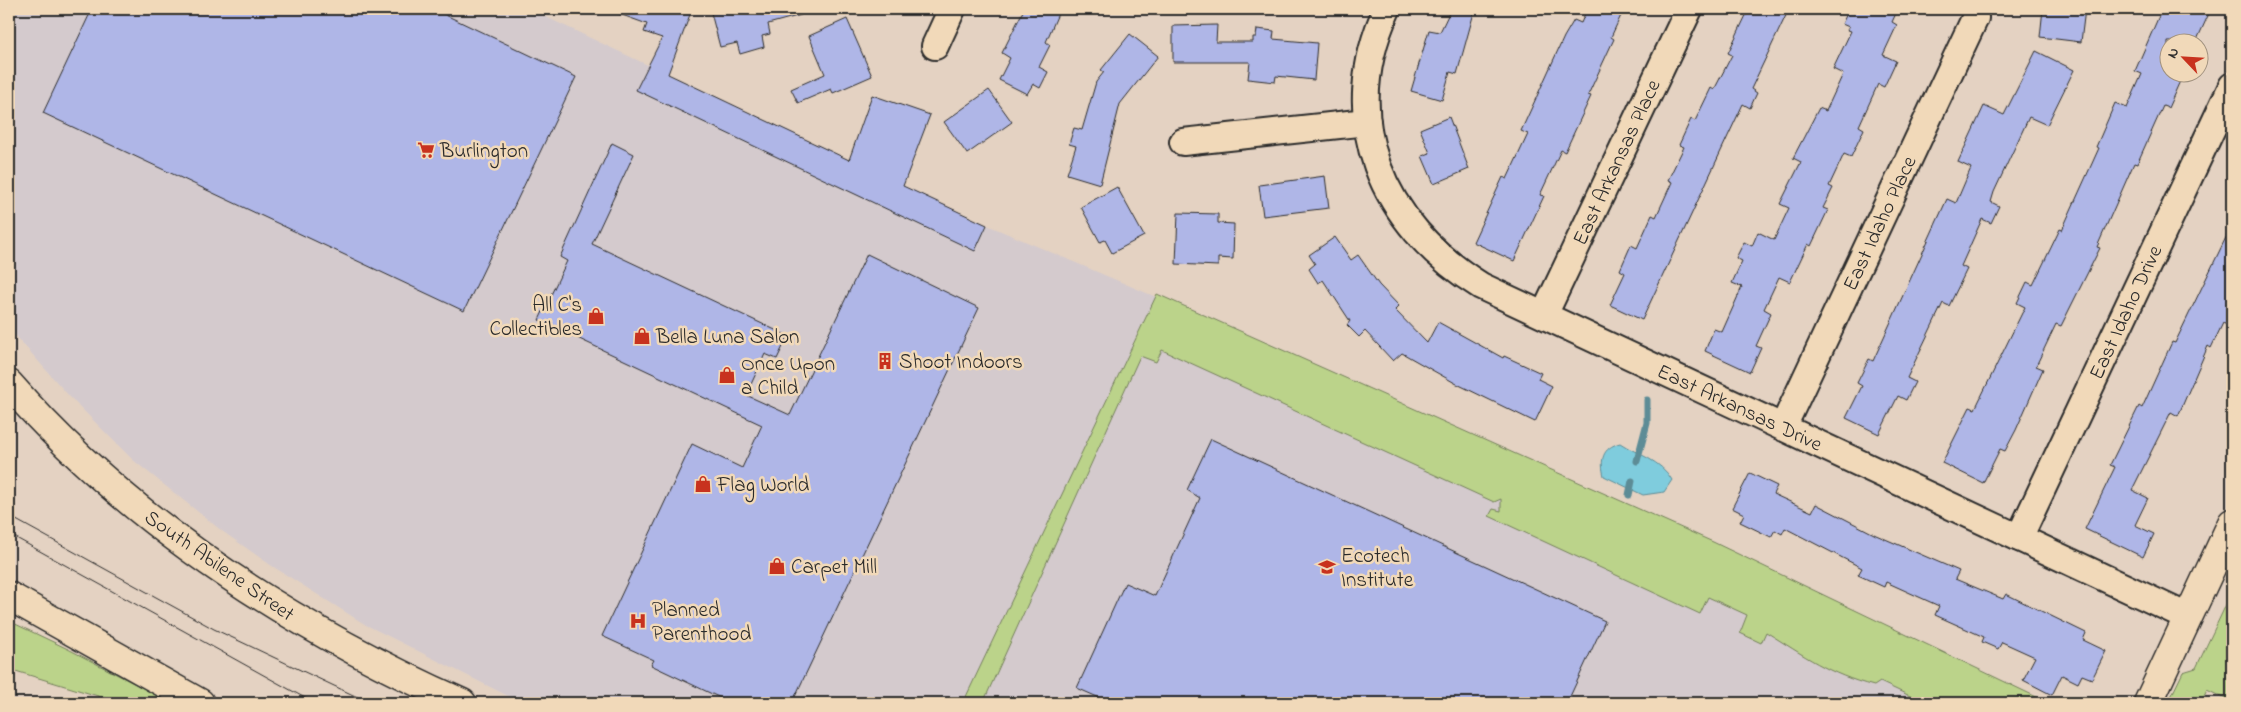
<svg xmlns="http://www.w3.org/2000/svg" width="2241" height="712" viewBox="0 0 2241 712" font-family="'Indie Flower',sans-serif">
  <rect width="100%" height="100%" fill="#e4d2c2"/>
  <filter id="ink" filterUnits="userSpaceOnUse"><feTurbulence type="fractalNoise" baseFrequency=".02" numOctaves="2"/><feDisplacementMap in="SourceGraphic" scale="10" xChannelSelector="R" yChannelSelector="G"/><feConvolveMatrix kernelMatrix="1 2 1 2 8 2 1 2 1" color-interpolation-filters="sRGB"/></filter>
  <g filter="url(#ink)">
    <!-- built -->
    <path fill="#d4cacd" d="M9 9H529L987 225 1170 303 1989 703H522L366 625 272 566 222 531 133 460 69 396 9 328Z"/>
    <!-- green -->
    <g fill="#bbd38a" stroke="#737f5a">
      <path d="M1157 294 1713 542 2049 703H1925L1880 682 1874 686C1828 674 1805 656 1766 632L1761 643 1740 633 1747 615 1708 597 1700 614 1489 516 1493 509 1501 511V499L1494 502 1162 350 1156 362 1140 356 983 703H963Z"/>
      <path d="M2232 592V702L2207 690 2201 703H2168L2183 672 2196 668Z"/>
      <path d="M9 621 68 649 172 703H121L9 669Z"/>
    </g>
    <!-- water -->
    <path fill="#7fccdd" stroke="#5d8c96" d="M1620 443C1638 455 1661 460 1672 480L1664 492 1643 495 1604 476C1600 460 1602 448 1620 443Z"/>
    <g fill="none" stroke-linecap="round" stroke-linejoin="round">
      <!-- stream -->
      <g stroke="#5d8c96" stroke-width="7">
        <path d="M1637 461 1647 423V400"/>
        <path d="M1629 495 1632 481"/>
      </g>
    </g>
    <!-- building -->
    <g fill="#afb6e7" stroke="#2b2b2b">
      <path d="M92 9H433L576 77 464 311 43 113Z"/>
      <path d="M612 9H692L668 74 849 160 872 95 930 115 903 186 987 225 975 251 636 90 662 38 644 32 647 24 611 11Z"/>
      <path d="M710 9H800L801 15 768 24 770 34 762 36 764 47 740 54 737 43 720 47Z"/>
      <path d="M1024 9H1060L1046 42 1050 45 1039 67 1048 72 1040 88 1033 84 1027 94 999 80 1010 58 1002 53Z"/>
      <path d="M1451 9H1475L1457 74 1450 72 1442 100 1411 91 1429 30 1440 32Z"/>
      <path d="M1587 9H1624L1611 37 1614 39 1588 95 1591 96 1565 152 1561 150 1540 195 1544 196 1514 261 1473 242 1503 177 1507 179 1528 134 1521 131 1564 37 1574 20 1581 23Z"/>
      <path d="M1749 9H1789L1751 89 1757 93 1750 108 1743 104 1642 320 1610 305 1625 273 1620 270 1631 245 1637 248 1652 215 1656 217 1672 182 1668 180 1684 147 1679 145 1691 119 1695 121 1711 88 1714 90 1732 55 1728 53Z"/>
      <path d="M1849 9H1898L1892 22 1897 25 1883 55 1896 61 1884 87 1878 84 1859 126 1864 129 1851 157 1844 154 1829 186 1833 188 1823 208 1828 210 1811 246 1808 244 1790 282 1779 277 1764 309 1771 313 1756 346 1761 348 1750 372 1705 351 1714 329 1722 332 1742 287 1732 283 1742 261 1736 258 1744 242 1752 246 1758 232 1774 240 1789 208 1780 204 1801 162 1793 158 1819 108 1826 111 1843 74 1833 69 1851 31 1847 30 1849 27 1842 24Z"/>
      <path d="M2043 9H2085L2081 42 2040 37Z"/>
      <path d="M2162 9H2211L2196 42H2168V72H2184L2168 108 2163 106 2137 164 2134 163 2097 247 2100 248 2061 326 2056 324 2036 366 2043 369 2016 430 2005 451 2000 449 1983 483 1942 463 1970 407 1975 409 2025 307 2017 303 2027 282 2033 285 2060 229 2062 230 2099 148 2096 147 2115 103 2127 108 2142 74 2135 71Z"/>
      <path d="M847 19 872 76 833 93 831 89 798 103 791 89 825 74 809 36Z"/>
      <path d="M1217 25 1216 42H1253V37H1256L1257 29 1274 31 1273 39 1317 43 1314 80 1276 76 1275 82 1248 79 1250 62H1173V26Z"/>
      <path d="M1130 34 1158 56 1120 104 1100 184 1067 174 1076 146 1069 144 1074 128 1082 130 1096 82 1104 72 1101 70Z"/>
      <path d="M2036 51 2074 70 2047 125 2029 117 1994 192 1991 202 1999 206 1991 223 1982 219 1961 266 1967 269 1949 306 1943 303 1907 378 1915 382 1906 400 1898 396 1879 434 1846 418 1862 386 1857 383 1869 359 1873 361 1947 199 1956 203 1971 168 1958 162 1984 106 2004 115Z"/>
      <path d="M989 90 1012 122 967 154 944 122Z"/>
      <path d="M1449 117 1469 169 1434 184 1422 156 1430 153 1420 129Z"/>
      <path d="M612 143 634 154 592 244 788 336 777 359 765 354 746 395 790 415 867 254 979 308 792 703H731L651 665 654 660 602 636 692 444 742 468 762 425 539 320 567 261 560 257Z"/>
      <path d="M1325 176 1329 208 1263 216 1259 185Z"/>
      <path d="M1117 187 1144 236 1112 253 1105 240 1100 242 1081 207Z"/>
      <path d="M1178 213 1218 214V223L1234 224 1233 259 1218 258V266L1176 264Z"/>
      <path d="M2232 225V314L2227 325 2223 323 2211 348 2208 346 2178 416 2171 412 2132 490 2148 498 2135 525 2154 534 2143 557 2085 529 2115 467 2110 465 2139 406 2142 408 2172 342 2175 343Z"/>
      <path d="M1335 237 1351 260 1358 255 1379 285 1399 306 1395 310 1427 343 1438 322 1503 358 1504 356 1541 373 1538 379 1552 386 1535 422 1455 383 1402 353 1393 361 1365 331 1359 337 1347 325 1350 321 1323 280 1318 283 1309 269 1315 264 1309 255Z"/>
      <path d="M1211 439 1605 621 1567 703H1111L1077 688 1125 583 1155 596 1200 498 1187 490Z"/>
      <path d="M1750 473 1777 486 1773 494 1812 512 1816 504 1876 535 1959 571 1955 579 2003 599 2006 594 2086 633 2083 640 2106 651 2092 679 2082 675 2078 683 2062 675 2052 695 2023 680 2035 657 2002 642 1998 649 1982 642 1984 637 1935 615 1939 606 1886 582 1884 587 1858 575 1862 568 1785 528 1782 534 1775 530 1771 537 1740 522 1744 514 1732 508Z"/>
    </g>
    <g fill="none" stroke-linecap="round" stroke-linejoin="round">
      <!-- street casing -->
      <g stroke="#2b2b2b" stroke-width="30">
        <g id="street">
          <path d="M1387 9C1336 120 1381 224 1481 286L2188 617"/>
          <path d="M935 46 952 9"/>
          <path d="M1183 142 1367 122"/>
          <path d="M1544 315 1689 9"/>
          <path d="M1783 427 1975 18"/>
          <path d="M2019 538 2232 86"/>
        </g>
      </g>
      <!-- secondary casing -->
      <g stroke="#2b2b2b" stroke-width="31">
        <g id="secondary">
          <path d="M9 384C132 525 292 627 462 703"/>
          <path d="M2148 703 2232 523"/>
        </g>
      </g>
      <!-- highway casing -->
      <g stroke="#2b2b2b" stroke-width="31">
        <path id="highway" d="M9 596 200 703"/>
      </g>
      <!-- street -->
      <use href="#street" stroke="#f1d9b9" stroke-width="26"/>
      <!-- secondary -->
      <use href="#secondary" stroke="#f1d9b9" stroke-width="28"/>
      <!-- highway -->
      <use href="#highway" stroke="#f1d9b9" stroke-width="28"/>
      <!-- tram -->
      <g stroke="#2b2b2b" stroke-width="1">
        <path d="M9 516 214 629 370 703"/>
        <path d="M9 534 314 703"/>
      </g>
    </g>
  </g>
  <!-- icons -->
  <defs>
    <g id="supermarket-bare" transform="scale(1.35)"><path d="M-6-5.5h2.5l.6 2H6L4.5 2H-2.5L-4.4-4H-6ZM-1.5 3.2a1.3 1.3 0 1 0 .1 0ZM3 3.2a1.3 1.3 0 1 0 .1 0Z" fill="#c8321e" stroke="#f1d9b9" stroke-width="2.5" paint-order="stroke"/></g>
    <g id="shop-bare" transform="scale(1.35)"><path d="M-5-2.5h2.3a2.7 3.5 0 0 1 5.4 0H5L5.5 6h-11ZM-1.5-2.5h3a1.5 2.3 0 0 0-3 0Z" fill="#c8321e" stroke="#f1d9b9" stroke-width="2.5" paint-order="stroke"/></g>
    <g id="building-bare" transform="scale(1.35)"><path d="M-4-6H4V6H1V3H-1V6H-4ZM-2.5-4.3h1.7v1.8h-1.7ZM.8-4.3h1.7v1.8H.8ZM-2.5-1h1.7V.8h-1.7ZM.8-1h1.7V.8H.8Z" fill="#c8321e" stroke="#f1d9b9" stroke-width="2.5" paint-order="stroke"/></g>
    <g id="university-bare" transform="scale(1.35)"><path d="M0-5L7-2L0 1L-7-2ZM-4 1L0 2.5L4 1V4Q0 6-4 4Z" fill="#c8321e" stroke="#f1d9b9" stroke-width="2.5" paint-order="stroke"/></g>
    <g id="hospital-bare" transform="scale(1.35)"><path d="M-5-5h3v3.5h4V-5h3V5h-3V1.5h-4V5h-3Z" fill="#c8321e" stroke="#f1d9b9" stroke-width="2.5" paint-order="stroke"/></g>
  </defs>
  <g fill-rule="evenodd">
    <use href="#supermarket-bare" x="426" y="150"/>
    <use href="#shop-bare" x="596" y="316"/>
    <use href="#shop-bare" x="642" y="336"/>
    <use href="#building-bare" x="885" y="361"/>
    <use href="#shop-bare" x="727" y="375"/>
    <use href="#shop-bare" x="703" y="484"/>
    <use href="#shop-bare" x="777" y="566"/>
    <use href="#university-bare" x="1327" y="567"/>
    <use href="#hospital-bare" x="638" y="621"/>
  </g>
  <g text-anchor="middle" stroke-width="5" stroke-linejoin="round" paint-order="stroke">
    <!-- poi labels -->
    <g font-size="21" fill="#2b2b2b" stroke="#f1d9b9" text-anchor="start">
      <text x="440" y="157">Burlington</text>
      <text x="582" y="311" text-anchor="end">All C's<tspan x="582" dy="24">Collectibles</tspan></text>
      <text x="656" y="343">Bella Luna Salon</text>
      <text x="899" y="368">Shoot Indoors</text>
      <text x="741" y="370">Once Upon<tspan x="741" dy="24">a Child</tspan></text>
      <text x="717" y="491">Flag World</text>
      <text x="1341" y="562">Ecotech<tspan x="1341" dy="24">Institute</tspan></text>
      <text x="791" y="573">Carpet Mill</text>
      <text x="652" y="616">Planned<tspan x="652" dy="24">Parenthood</tspan></text>
    </g>
    <!-- street labels -->
    <g font-size="21" fill="#2b2b2b" stroke="#f1d9b9">
      <text transform="translate(1616 162) rotate(-65)" y="7">East Arkansas Place</text>
      <text transform="translate(1879 223) rotate(-65)" y="7">East Idaho Place</text>
      <text transform="translate(2125 312) rotate(-65)" y="7">East Idaho Drive</text>
      <text transform="translate(1740 407) rotate(25)" y="7">East Arkansas Drive</text>
      <text transform="translate(220 565) rotate(35)" y="7">South Abilene Street</text>
    </g>
  </g>
  <!-- margin -->
  <rect width="2241" height="712" fill="none" stroke="#f1d9b9" stroke-width="30"/>
  <rect x="15" y="15" width="2211" height="682" fill="none" stroke="#2b2b2b" stroke-width="2" filter="url(#ink)"/>
  <!-- north arrow -->
  <g transform="translate(2184 58) rotate(295)"><circle r="24" fill="#f1d9b9" stroke="#a29380"/>
  <path d="M0-4L9 19L0 12L-9 19Z" fill="#c8321e"/>
  <text y="-8" font-size="14" font-weight="bold" text-anchor="middle" fill="#2b2b2b">N</text>
  </g>
</svg>
